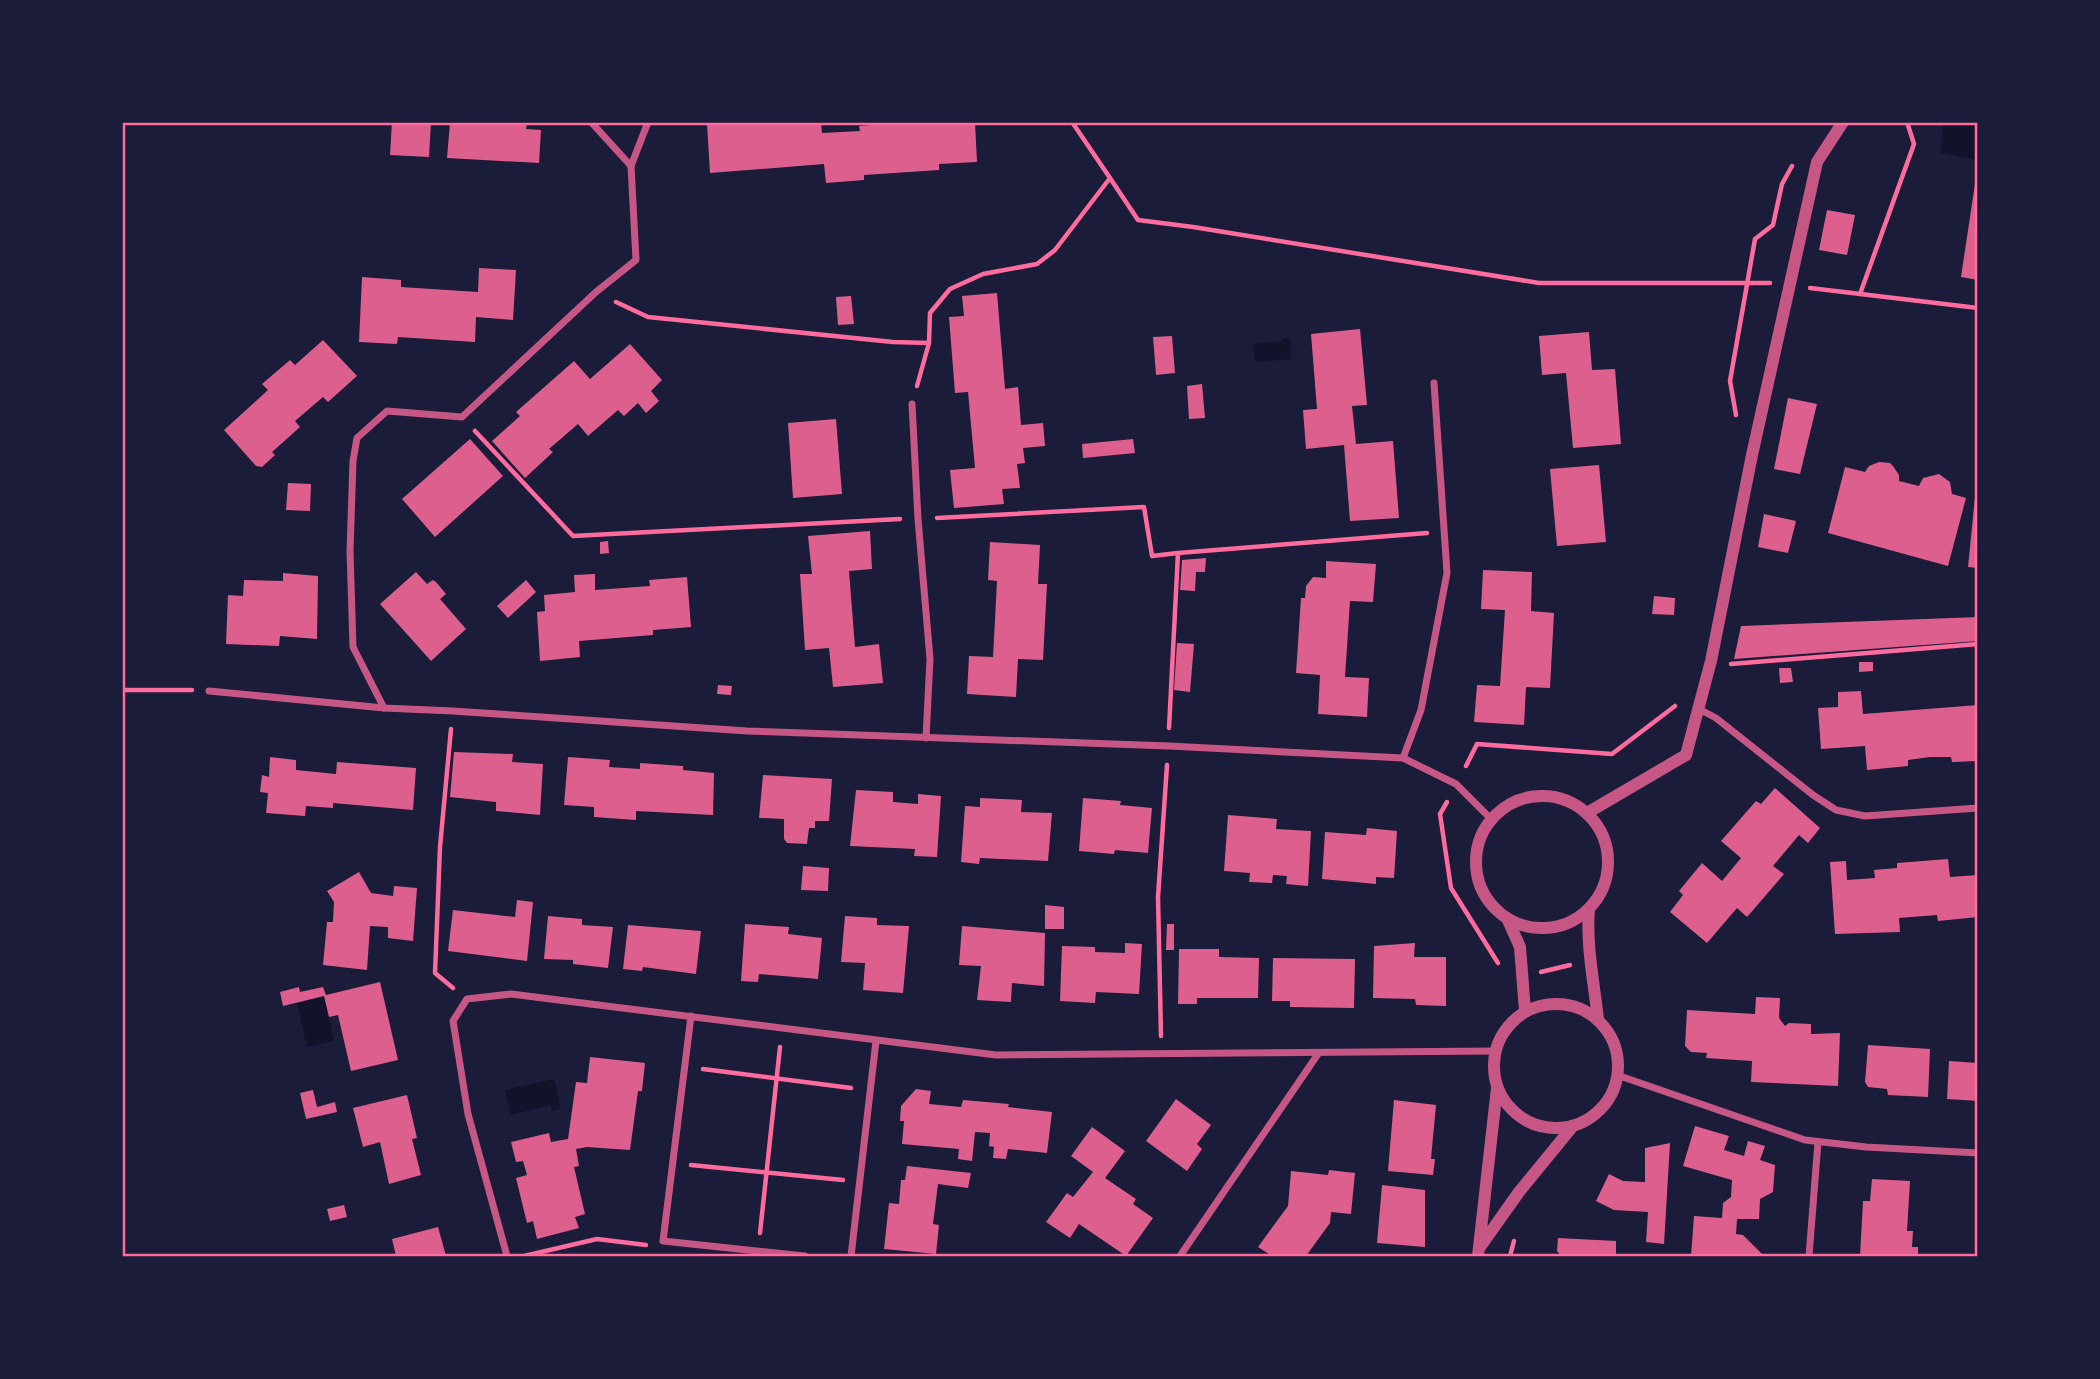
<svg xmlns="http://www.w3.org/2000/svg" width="2100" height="1379" viewBox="0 0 2100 1379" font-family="'Titillium Web',sans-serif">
  <rect width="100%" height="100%" fill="#1b1b3a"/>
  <!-- water -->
  <g fill="#12122b">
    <path d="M1943 123H1977V160L1941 153Z"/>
    <path d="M1290 338 1291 359 1255 362 1253 344 1282 341V339Z"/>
    <path d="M324 996 334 1041 307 1047 297 1003Z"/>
    <path d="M554 1079 561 1109 552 1111 550 1105 511 1115 505 1090Z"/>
  </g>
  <!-- building -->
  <g fill="#dd5f8e">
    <path d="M392 122H431L429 157 390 155Z"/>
    <path d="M450 122H527L526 129 541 130 539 163 447 158Z"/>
    <path d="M724 122H821L822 133 860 131 859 126 907 122H975L977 162 939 164V170L864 175V180L826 183 824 164 710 173 707 124Z"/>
    <path d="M1976 177H1978V280L1961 277Z"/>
    <path d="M1827 210 1855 215 1847 255 1819 250Z"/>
    <path d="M479 268 516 270 513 320 476 317 475 342 398 337 397 344 359 342 362 277 401 280V287L478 292Z"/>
    <path d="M997 293 1005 389 1018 387 1021 425 1043 423 1045 446 1023 448 1025 463 1017 464 1020 488 1002 489 1004 504 954 508 950 470 975 468 968 392 955 393 949 317 964 316 962 296Z"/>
    <path d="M851 296 854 324 838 325 836 297Z"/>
    <path d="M1360 329 1367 405 1352 406 1356 444 1393 441 1399 518 1350 521 1344 445 1306 449 1303 410 1317 409 1311 334Z"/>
    <path d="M1589 332 1592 370 1615 369 1621 444 1573 448 1566 373 1542 375 1539 336Z"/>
    <path d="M1172 336 1175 373 1156 375 1153 337Z"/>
    <path d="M323 340 357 376 328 402 323 397 295 421 300 427 272 452 275 455 262 467 256 466 224 430 268 390 262 384 290 360 295 365Z"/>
    <path d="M630 344 662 380 651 391 659 401 646 413 638 403 624 416 618 410 588 436 578 424 549 449 553 452 525 478 492 441 520 416 516 412 574 361 590 379Z"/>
    <path d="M1202 384 1205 418 1189 419 1187 386Z"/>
    <path d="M1788 398 1817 404 1800 474 1774 469Z"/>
    <path d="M836 419 842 494 793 498 788 423Z"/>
    <path d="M470 439 503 476 435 537 402 499Z"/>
    <path d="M1133 439 1135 453 1083 458 1082 444Z"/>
    <path d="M1879 462 1890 463 1893 466 1899 475V481L1919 486 1923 478 1939 474 1950 482 1952 494 1966 498 1948 566 1828 533 1845 467 1865 472 1869 466Z"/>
    <path d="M1599 465 1606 542 1557 546 1550 469Z"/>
    <path d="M288 483 311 484 310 511 286 510Z"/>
    <path d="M1976 487 1978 488V568L1968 567Z"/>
    <path d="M1764 514 1796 521 1788 553 1758 547Z"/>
    <path d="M870 531 872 569 849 571 855 647 879 644 883 683 833 687 829 648 805 650 800 574H812L808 536Z"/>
    <path d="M608 541 609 553 600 554V542Z"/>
    <path d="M990 542 1040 545 1038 584H1047L1043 660 1018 659 1016 697 967 694 969 656 993 657 997 581 988 580Z"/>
    <path d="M1206 558 1205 572H1196L1195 591 1180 590 1182 560Z"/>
    <path d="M1326 561 1376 564 1373 602 1350 601 1345 677 1369 678 1367 717 1318 714 1320 675 1296 673 1301 598H1305L1306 586 1313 577 1326 578Z"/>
    <path d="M1483 570 1532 572 1531 611 1554 613 1550 688 1526 687 1524 725 1474 722 1477 685 1500 686 1505 610 1481 609Z"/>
    <path d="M416 572 427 584 433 580 436 582 446 594 440 599 466 629 431 661 380 604Z"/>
    <path d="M283 573 318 576 317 639 280 636 279 646 226 644 228 595 243 596 244 580 283 581Z"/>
    <path d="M595 574V590L650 586 649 580 687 577 691 627 653 630V635L579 641 580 657 540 661 537 612 545 611 544 595 575 592 574 575Z"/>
    <path d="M526 580 536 592 508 618 497 606Z"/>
    <path d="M1654 596 1675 598 1674 615 1652 614Z"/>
    <path d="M1978 617V641L1734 659 1741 626Z"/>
    <path d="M1177 643 1194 644 1190 692 1174 690Z"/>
    <path d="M1859 662H1873V671L1859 672Z"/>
    <path d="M1779 668H1791L1793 682 1780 683Z"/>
    <path d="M718 685 732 686 731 695 717 694Z"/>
    <path d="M1861 691 1863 714 1978 705V761L1952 762 1951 757H1930L1908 760V766L1867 770 1865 746 1821 749 1818 708 1838 707V692Z"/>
    <path d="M454 752 513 754 512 762 543 764 540 815 496 811V802L450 797Z"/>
    <path d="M270 757 296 760V770L336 774 337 762 416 768 413 810 333 803V808L306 806 305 816 266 813 268 793 260 792 262 775 269 777Z"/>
    <path d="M568 757 610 760 609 767 640 769V763L683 766V770L714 773 713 815 636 811V820L594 817V807L564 805Z"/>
    <path d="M763 775 832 779 829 821H815V828H809L807 844 787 843 784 839V819L759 818Z"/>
    <path d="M1775 788 1820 828 1808 843 1799 835 1773 866 1784 874 1754 909 1747 917 1737 908 1707 943 1670 912 1683 895 1679 891 1702 863 1722 881 1741 858 1721 841 1756 801 1761 804Z"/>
    <path d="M856 790 893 792V802L918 804V794L941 796 937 857 914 856 915 849 850 846Z"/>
    <path d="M980 798 1022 800 1021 812 1052 813 1048 861 980 858 979 864 961 862 965 806 980 807Z"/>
    <path d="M1083 798 1121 801 1120 805 1152 808 1148 853 1115 850 1114 854 1079 851Z"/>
    <path d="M1228 815 1277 819 1276 829 1311 831 1308 886 1286 884 1287 876 1273 875 1272 883 1249 882 1250 873 1224 871Z"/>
    <path d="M1367 828 1397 831 1394 878 1376 877V884L1322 879 1325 832 1366 835Z"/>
    <path d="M1948 859 1950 877 1978 875V917L1938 921 1937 915 1899 918 1900 932 1835 934 1830 862 1846 861 1847 880 1875 878 1874 870 1897 868V863Z"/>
    <path d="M803 866 829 868 828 891 801 890Z"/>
    <path d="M359 872 371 893 393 896 394 886 417 888 413 941 388 938V927L370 926 367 970 323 965 327 922H333L334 902 327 891Z"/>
    <path d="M517 900 533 902 527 961 448 951 453 910 515 917Z"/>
    <path d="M1045 905 1064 907V929H1045Z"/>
    <path d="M548 916 582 919V925L613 927 608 968 573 964V960L544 959Z"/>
    <path d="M845 916 877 918V925L909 926 903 993 863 990 865 963 841 962Z"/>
    <path d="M745 924 789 927 788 934 822 938 818 979 759 974 758 982 741 981Z"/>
    <path d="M1167 924H1174V950H1166Z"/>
    <path d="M628 925 701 931 696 974 643 967 642 971 623 969Z"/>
    <path d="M962 926 1045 933 1044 986 1012 983 1011 1002 977 1000 981 966 959 965Z"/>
    <path d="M1125 943 1142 944 1139 994 1096 992 1095 1003 1060 1001 1062 946 1095 947V952L1125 953Z"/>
    <path d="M1415 943 1414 957H1446V1006L1416 1005 1415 999 1373 998 1374 946Z"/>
    <path d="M1179 949H1219V957L1259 958 1258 998H1197V1004H1178Z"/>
    <path d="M1273 958 1355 959 1354 1008 1290 1007V1001H1272Z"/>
    <path d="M380 982 398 1060 351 1071 338 1015 329 1017 324 996 283 1006 280 992 299 987 300 992 323 987 326 995Z"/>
    <path d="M1756 997 1780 998 1779 1018 1785 1026 1789 1023 1811 1024V1034L1840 1033 1838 1086 1751 1082 1752 1061 1706 1058 1707 1053 1691 1052 1685 1046 1687 1010 1755 1014Z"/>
    <path d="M1868 1045 1930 1049 1928 1097 1888 1095 1887 1089 1868 1087 1865 1082Z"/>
    <path d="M590 1057 645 1063 642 1091H638L630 1150 587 1147 576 1149 579 1166 574 1167 585 1214 575 1217 579 1228 537 1239 533 1221 527 1223 516 1178 527 1175 523 1161 516 1162 511 1142 549 1133 551 1142 568 1139 576 1082 587 1083Z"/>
    <path d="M1949 1061 1978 1063V1101L1947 1099Z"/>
    <path d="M916 1089 931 1091 929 1104 961 1107 963 1100 1009 1104 1008 1107 1052 1112 1047 1153 1008 1149 1006 1159 993 1158 994 1147 989 1146 990 1133 975 1132 972 1161 958 1159 959 1149 902 1144 904 1121H900L901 1106Z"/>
    <path d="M313 1090 317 1107 335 1102 337 1112 306 1119 300 1093Z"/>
    <path d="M407 1095 417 1138 412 1139 421 1175 389 1184 380 1142 363 1147 353 1108Z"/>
    <path d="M1176 1099 1211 1125 1197 1144 1202 1149 1187 1171 1146 1141Z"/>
    <path d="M1394 1100 1436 1105 1431 1159H1435L1433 1175 1388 1171Z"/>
    <path d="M1695 1126 1729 1136 1724 1150 1744 1156 1748 1141 1765 1146 1760 1160 1775 1165 1773 1192 1760 1199 1759 1219H1737L1736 1234 1743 1235 1764 1256H1691L1694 1216 1722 1218 1723 1203 1731 1197 1732 1180 1683 1166Z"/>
    <path d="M1092 1127 1125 1151 1105 1178 1136 1199 1133 1204 1153 1218 1126 1256 1079 1224 1070 1238 1046 1222 1067 1193 1073 1197 1093 1172 1071 1156Z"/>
    <path d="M1670 1143 1664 1244 1646 1242 1648 1212 1614 1210 1596 1201 1609 1174 1623 1181 1645 1182V1148Z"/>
    <path d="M907 1166 971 1173 968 1188 938 1184 933 1224 939 1225 936 1254 884 1249 889 1203 899 1204 901 1180H905Z"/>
    <path d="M1329 1170 1355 1173 1351 1214 1331 1212 1330 1223 1306 1256H1272L1258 1247 1288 1206 1291 1171 1328 1175Z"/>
    <path d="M1872 1179 1910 1181 1907 1231H1913L1912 1247H1918V1256H1860L1863 1201H1870Z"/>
    <path d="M1382 1185 1425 1190V1247L1377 1243Z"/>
    <path d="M344 1205 347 1217 330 1221 327 1209Z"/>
    <path d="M438 1227 446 1256H396L392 1239Z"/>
    <path d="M1558 1238 1616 1241V1256H1561L1557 1251Z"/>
  </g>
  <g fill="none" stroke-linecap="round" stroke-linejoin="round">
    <!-- path -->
    <g stroke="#ff6b9d" stroke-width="4.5">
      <path d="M1072 122 1110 178"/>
      <path d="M1810 288 1978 308"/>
      <path d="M1860 294 1914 144 1907 122"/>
      <path d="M616 302 648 317 893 342 929 343 930 313 950 289 983 274 1037 264 1055 250 1110 178 1138 220 1193 227 1539 283H1770"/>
      <path d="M917 386 929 343"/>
      <path d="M1736 415 1730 381 1755 239 1773 225 1782 184 1792 166"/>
      <path d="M475 431 573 536 900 519"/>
      <path d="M937 518 1144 507 1152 556 1178 553"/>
      <path d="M1731 664 1978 644"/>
      <path d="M122 690H192"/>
      <path d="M1169 728 1178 553 1427 533"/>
      <path d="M451 729 440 847 435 973 453 988"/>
      <path d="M1466 766 1477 744 1612 754 1675 706"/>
      <path d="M1447 802 1440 814 1451 888 1498 963"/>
      <path d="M1541 972 1570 965"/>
      <path d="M1161 1036 1158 897 1167 765"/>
      <path d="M703 1069 851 1088"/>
      <path d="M691 1165 843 1180"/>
      <path d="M760 1233 780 1047"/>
      <path d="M524 1256 597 1239 646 1245"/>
      <path d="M1510 1256 1514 1241"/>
    </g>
    <!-- minor -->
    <g stroke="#c65784" stroke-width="7">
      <path d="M591 122 631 166"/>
      <path d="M912 404 918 519 930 659 926 738"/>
      <path d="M209 691 384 708 453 711 747 731 1169 746 1403 758 1456 784 1491 819"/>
      <path d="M384 708 353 647 350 551 353 461 357 438 387 411 462 417 596 292 636 260 631 166 648 122"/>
      <path d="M1699 709 1716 718 1813 795 1836 810 1865 816 1978 808"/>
      <path d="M1403 758 1421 710 1447 573 1434 383"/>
      <path d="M691 1016 663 1241 805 1256"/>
      <path d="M1617 1075 1805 1140 1866 1147 1978 1153"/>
      <path d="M507 1256 468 1114 453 1021 467 999 511 994 996 1055 1495 1051"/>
      <path d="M851 1256 876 1041"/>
      <path d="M1180 1256 1318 1054"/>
      <path d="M1809 1256 1818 1142"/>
    </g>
    <!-- tertiary -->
    <g stroke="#c65784" stroke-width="12">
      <circle cx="1542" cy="862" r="66"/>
      <path d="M1587 813 1686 755 1711 661 1752 455 1817 162 1843 122"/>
      <path d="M1589 909C1586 945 1594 983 1598 1019"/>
      <path d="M1507 918 1520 947 1525 1011"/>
      <circle cx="1556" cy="1066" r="62"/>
      <path d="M1480 1247 1519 1192 1573 1126"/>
      <path d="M1478 1256 1497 1088"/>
    </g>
  </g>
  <!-- border -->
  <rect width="2100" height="1379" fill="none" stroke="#1b1b3a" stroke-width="248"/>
  <rect x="124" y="124" width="1852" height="1131" fill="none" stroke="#ff6b9d" stroke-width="2.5"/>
</svg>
